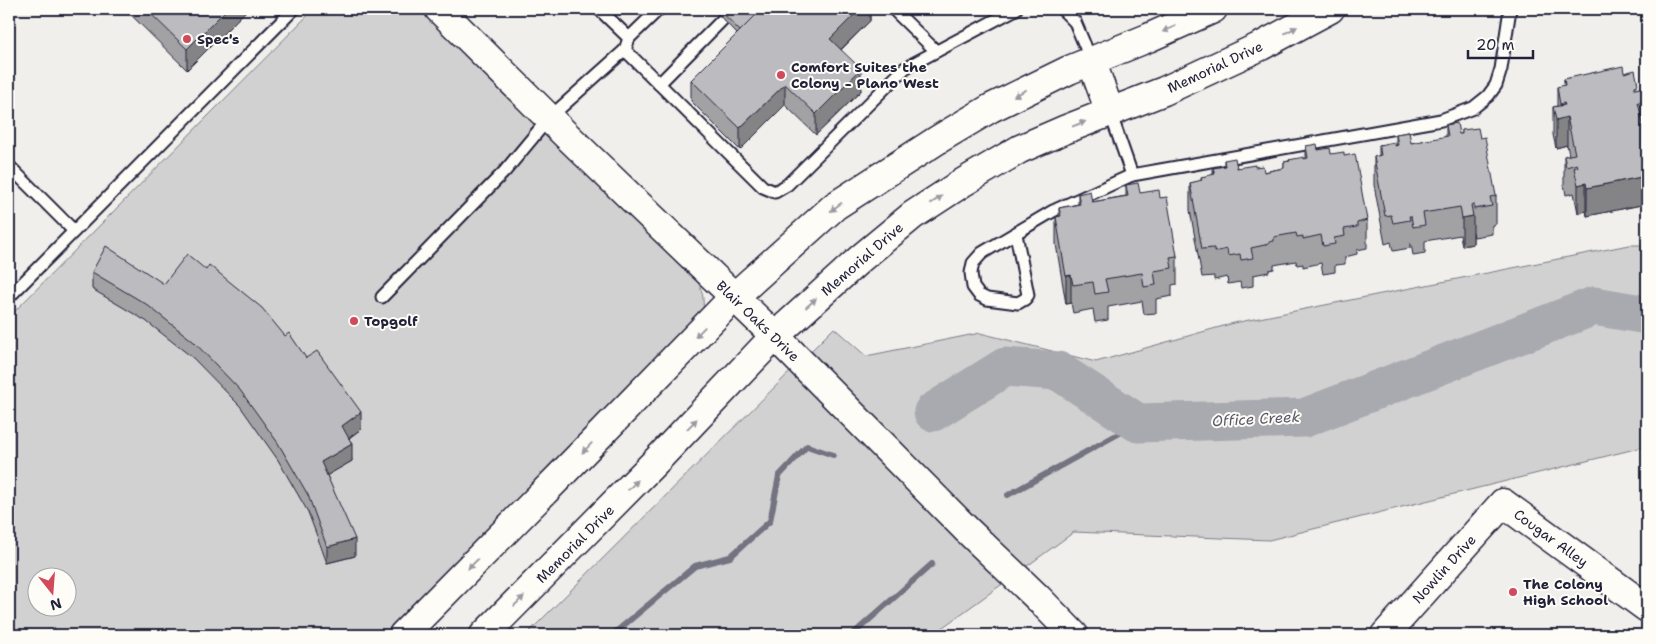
<svg xmlns="http://www.w3.org/2000/svg" width="1656" height="644" viewBox="0 0 1656 644" font-family="'Shantell Sans',sans-serif">
  <rect width="100%" height="100%" fill="#f0efec"/>
  <filter id="ink" filterUnits="userSpaceOnUse"><feTurbulence type="fractalNoise" baseFrequency=".02" numOctaves="2"/><feDisplacementMap in="SourceGraphic" scale="10" xChannelSelector="R" yChannelSelector="G"/><feConvolveMatrix kernelMatrix="1 2 1 2 8 2 1 2 1" color-interpolation-filters="sRGB"/></filter>
  <g filter="url(#ink)">
    <!-- green -->
    <g fill="#d2d1d1" stroke="#7a7a86" fill-rule="evenodd">
      <path d="M314 9H423L691 273C703 286 704 297 703 314L392 635H9V317ZM38 576H68V606H38Z"/>
      <path d="M1629 245H1647V446L1269 540 1074 532 932 635H526L834 328 866 356 980 333 1096 362 1234 323Z"/>
    </g>
    <g fill="none" stroke-linecap="round" stroke-linejoin="round">
      <!-- stream -->
      <g stroke="#737381" stroke-width="6">
        <path d="M1008 495 1138 423"/>
        <path d="M612 635 695 566 730 557 770 521 779 476 807 446 833 455"/>
        <path d="M852 635 932 564"/>
      </g>
      <!-- river -->
      <path stroke="#a9a9b0" stroke-width="39" d="M933 412 1005 367 1058 371 1138 423 1304 418 1594 306 1647 315"/>
      <!-- service casing -->
      <g stroke="#22223b" stroke-width="15">
        <g id="service">
          <path d="M599 9 629 38 625 50"/>
          <path d="M893 9 936 51"/>
          <path d="M1062 9 1075 22 1091 60"/>
          <path d="M629 38 659 9"/>
          <path d="M659 84 733 9"/>
          <path d="M1110 112 1132 175"/>
          <path d="M9 166 74 231"/>
          <path d="M1016 234 1028 295 1025 299 1018 303 987 299 979 295 973 287 971 273 973 263 982 253 1053 211 1132 175 1441 120 1473 108 1488 96 1496 85 1501 69 1510 9"/>
          <path d="M9 297 294 9"/>
          <path d="M382 297 505 171 549 118 625 50 763 187 775 192 787 185 905 68 1016 9"/>
        </g>
      </g>
      <!-- tertiary casing -->
      <g stroke="#22223b" stroke-width="31">
        <g id="tertiary">
          <path d="M439 9 564 133 775 336 967 530 1038 598 1074 635"/>
          <path d="M1091 60 1110 112"/>
          <path d="M403 635 559 477 734 297 835 206 939 139 991 108 1069 70 1148 38 1213 9"/>
          <path d="M484 635 658 459 775 336 861 258 913 215 962 183 1020 149 1064 130 1164 91 1261 46 1330 9"/>
          <path d="M1385 635 1503 503 1647 608"/>
        </g>
      </g>
      <!-- service -->
      <use href="#service" stroke="#fdfcf7" stroke-width="11"/>
      <!-- tertiary -->
      <use href="#tertiary" stroke="#fdfcf7" stroke-width="28"/>
    </g>
    <!-- wall -->
    <g fill="#a2a2a5" stroke="#22223b">
      <path d="M125 9H248L187 70Z"/>
      <path d="M713 9H757L759 12 870 9V21L841 50 861 91 816 135 785 105 740 150 691 101V80L737 34Z"/>
      <path d="M1624 73 1638 89 1647 91V128H1644L1646 138H1647V198H1646V204L1587 216 1586 211 1578 213 1574 193 1566 195 1564 184V156L1569 155 1567 145 1556 148 1553 135V107L1557 106V87L1564 86V79Z"/>
      <path d="M1446 125 1459 134H1462V130L1480 138 1496 196V224L1492 225V234L1474 237 1473 232V244L1462 246 1460 235 1425 241V253L1413 255 1411 244H1410V248L1393 251 1391 242 1385 244 1374 185V157L1379 156V145H1396V134L1411 143 1446 137Z"/>
      <path d="M1306 146 1331 154 1344 156 1367 220V248L1357 250V254L1345 257V264L1335 265V272L1323 274 1321 263 1303 267V264L1297 265 1296 261 1274 265V269L1269 270V272L1253 275V286L1241 288 1240 282 1228 284 1227 277 1214 280V276L1202 277 1190 210V183L1201 181V177L1213 175V168L1224 166V160L1237 168 1255 167 1264 172 1284 168V162L1289 161V160L1306 159Z"/>
      <path d="M1126 185 1140 193 1160 198 1177 256V284L1172 285V296L1156 299V313L1144 314 1142 301 1108 307V320L1095 322 1093 309 1073 313 1071 303 1066 304 1056 244V217L1059 216V208L1078 204V194L1092 202 1126 196Z"/>
      <path d="M92 272 164 284 285 336 306 358 361 429 349 438 352 461 327 475 355 556 327 563 308 512 278 460 240 406 193 358 146 321 92 289Z"/>
    </g>
    <!-- shaded-wall -->
    <g fill="#848486" stroke="#22223b">
      <path d="M227 9H248L187 70V49Z"/>
      <path d="M860 9H870V21L830 60V39Z"/>
      <path d="M861 69V91L816 135V114Z"/>
      <path d="M785 84V105L740 150V128Z"/>
      <path d="M1564 103 1567 117V145L1556 148V120L1560 119V104Z"/>
      <path d="M1646 176V204L1587 216V188Z"/>
      <path d="M1586 183V211L1578 213V185Z"/>
      <path d="M1473 216V244L1462 246V218Z"/>
      <path d="M1071 275V303L1066 304V276Z"/>
      <path d="M361 412V429L342 443V426Z"/>
      <path d="M352 444V461L321 479V462Z"/>
      <path d="M355 539V556L327 563V547Z"/>
    </g>
    <!-- building -->
    <g fill="#bcbcc0" stroke="#22223b">
      <path d="M146 9H227L187 49Z"/>
      <path d="M719 9H757L759 12 740 31Z"/>
      <path d="M762 9H860L830 39 861 69 816 114 785 84 740 128 691 80Z"/>
      <path d="M1623 66 1624 73 1635 70 1638 85 1635 86V89L1646 87 1647 100 1638 102 1646 138H1647V170H1645L1646 176 1587 188 1586 183 1578 185 1574 168 1578 167 1577 164 1566 167 1564 156 1575 154 1567 117 1556 120 1553 107 1565 105 1564 103 1560 104 1557 87 1565 85 1564 79Z"/>
      <path d="M1457 123 1459 134H1462V130L1478 128 1480 138 1485 137 1496 196 1490 197 1492 206 1474 209V204L1471 205 1473 216 1462 218 1460 207 1423 213 1425 225 1413 227 1411 216H1409L1410 220 1393 223 1391 215 1385 216 1374 157 1381 155 1379 145 1395 142V146L1398 145 1396 134 1409 132 1411 143 1448 136 1446 125Z"/>
      <path d="M1317 144 1318 150 1330 148 1331 154 1344 152V156L1355 154 1367 220 1357 223V227L1344 229 1345 236 1334 238 1335 244 1323 246 1321 235 1303 239V236L1297 237 1296 233 1274 237V241L1269 242V244L1251 248 1253 258 1241 260 1240 254 1228 256 1227 249 1214 252V248L1202 249 1190 183 1202 180 1201 177 1215 174 1213 168 1225 166 1224 160 1235 158 1237 168 1255 165V167L1263 166 1264 172 1284 168V162L1290 161 1289 160 1304 157V159L1308 158 1306 146Z"/>
      <path d="M1138 183 1140 193 1159 190 1160 198 1167 197 1177 256 1170 257 1172 268 1154 271 1156 285 1144 287 1142 273 1105 279 1108 292 1095 294 1093 282 1073 285 1071 275 1066 276 1056 217 1061 216 1059 208 1080 204 1078 194 1090 191 1092 202 1128 196 1126 185Z"/>
      <path d="M106 246 164 284 187 254 206 270 209 265 262 308 285 336 289 333 306 358 317 351 361 412 342 426 352 444 321 462 355 539 327 547 308 495 278 443 240 390 193 341 146 304 92 272Z"/>
    </g>
    <!-- one-way arrows -->
    <defs><path id="oneway-solid" d="M-6-.8H1V-3.2L6.5 0L1 3.2V.8H-6Z" transform="scale(1.25)"/></defs>
    <g fill="#9a9aa2">
      <use href="#oneway-solid" transform="translate(1169 29) rotate(156)"/>
      <use href="#oneway-solid" transform="translate(1291 30) rotate(-28)"/>
      <use href="#oneway-solid" transform="translate(1020 93) rotate(153)"/>
      <use href="#oneway-solid" transform="translate(1079 124) rotate(-21)"/>
      <use href="#oneway-solid" transform="translate(936 200) rotate(-33)"/>
      <use href="#oneway-solid" transform="translate(836 207) rotate(143)"/>
      <use href="#oneway-solid" transform="translate(811 303) rotate(-42)"/>
      <use href="#oneway-solid" transform="translate(700 332) rotate(134)"/>
      <use href="#oneway-solid" transform="translate(692 424) rotate(-46)"/>
      <use href="#oneway-solid" transform="translate(587 448) rotate(134)"/>
      <use href="#oneway-solid" transform="translate(633 485) rotate(-45)"/>
      <use href="#oneway-solid" transform="translate(473 564) rotate(135)"/>
      <use href="#oneway-solid" transform="translate(519 601) rotate(-45)"/>
    </g>
  </g>
  <!-- markers -->
  <g fill="#d1495b" stroke="#fdfcf7" stroke-width="2">
    <circle cx="187" cy="39" r="5"/>
    <circle cx="781" cy="75" r="5"/>
    <circle cx="354" cy="321" r="5"/>
    <circle cx="1513" cy="592" r="5"/>
  </g>
  <g text-anchor="middle" stroke-width="4" stroke-linejoin="round" paint-order="stroke">
    <!-- poi labels -->
    <g font-size="14" font-weight="bold" fill="#22223b" stroke="#fdfcf7" text-anchor="start">
      <text x="197" y="44">Spec's</text>
      <text x="791" y="72">Comfort Suites the<tspan x="791" dy="16">Colony - Plano West</tspan></text>
      <text x="364" y="326">Topgolf</text>
      <text x="1523" y="589">The Colony<tspan x="1523" dy="16">High School</tspan></text>
    </g>
    <!-- street labels -->
    <g font-size="14" fill="#22223b" stroke="#fdfcf7">
      <text transform="translate(1215 67) rotate(-25)" y="5">Memorial Drive</text>
      <text transform="translate(862 259) rotate(-41)" y="5">Memorial Drive</text>
      <text transform="translate(758 321) rotate(44)" y="5">Blair Oaks Drive</text>
      <text transform="translate(1551 538) rotate(36)" y="5">Cougar Alley</text>
      <text transform="translate(575 544) rotate(-45)" y="5">Memorial Drive</text>
      <text transform="translate(1444 569) rotate(-48)" y="5">Nowlin Drive</text>
    </g>
    <!-- water labels -->
    <g font-size="15" font-style="italic" fill="#58586a" stroke="#fdfcf7">
      <text transform="translate(1256 419) rotate(-3)" y="5">Office Creek</text>
    </g>
  </g>
  <!-- margin -->
  <rect width="1656" height="644" fill="none" stroke="#fdfcf7" stroke-width="30"/>
  <rect x="15" y="15" width="1626" height="614" fill="none" stroke="#22223b" stroke-width="2" filter="url(#ink)"/>
  <!-- north arrow -->
  <g transform="translate(52 592) rotate(163)"><circle r="24" fill="#fdfcf7" stroke="#a5a5ac"/>
  <path d="M0-4L9 19L0 12L-9 19Z" fill="#d1495b"/>
  <text y="-8" font-size="14" font-weight="bold" text-anchor="middle" fill="#22223b">N</text>
  </g>
  <!-- scale -->
  <path d="M1468 50v8h65v-8" fill="none" stroke="#22223b" stroke-width="2.5"/>
  <text x="1476" y="50" font-size="15" fill="#22223b" stroke="#fdfcf7" stroke-width="4" paint-order="stroke">20 m</text>
</svg>
